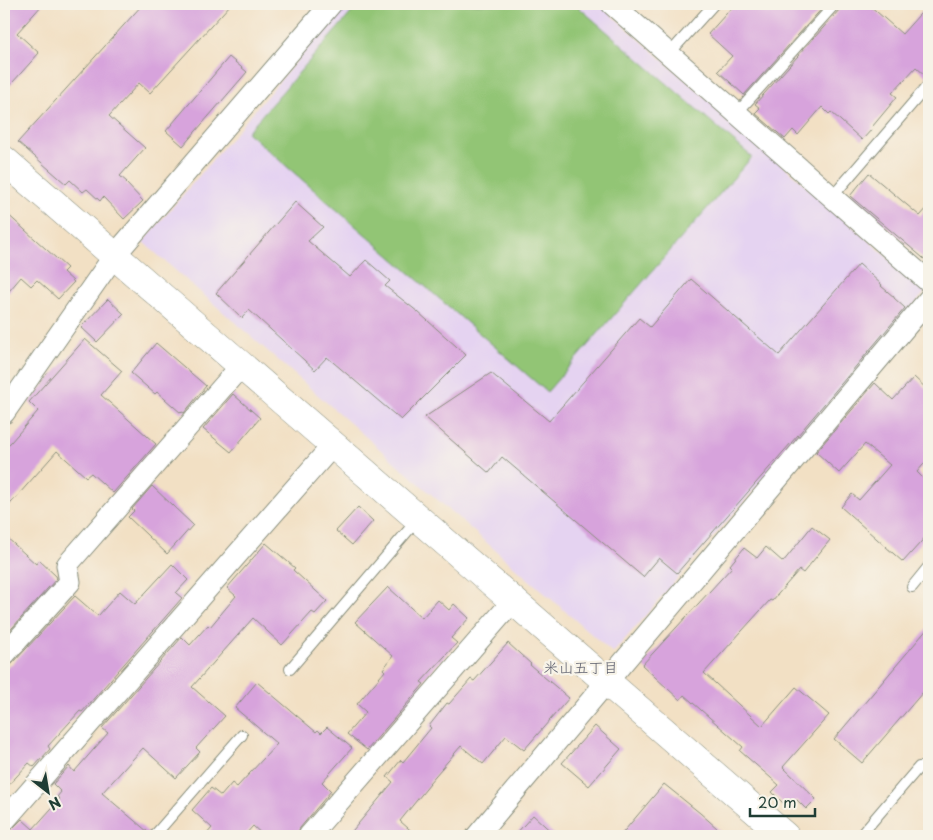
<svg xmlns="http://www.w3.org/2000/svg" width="933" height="840" viewBox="0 0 933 840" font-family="'Playpen Sans','Klee One',sans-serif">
  <rect width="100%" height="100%" fill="#f7f3e8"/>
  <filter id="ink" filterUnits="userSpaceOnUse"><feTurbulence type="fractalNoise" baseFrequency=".02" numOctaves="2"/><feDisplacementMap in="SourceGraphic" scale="10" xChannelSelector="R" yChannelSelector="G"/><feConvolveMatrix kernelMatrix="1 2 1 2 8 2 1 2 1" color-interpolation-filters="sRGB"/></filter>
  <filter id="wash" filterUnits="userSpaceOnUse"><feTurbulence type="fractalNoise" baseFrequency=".0096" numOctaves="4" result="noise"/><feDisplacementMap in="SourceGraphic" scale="20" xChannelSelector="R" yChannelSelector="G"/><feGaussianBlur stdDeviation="1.12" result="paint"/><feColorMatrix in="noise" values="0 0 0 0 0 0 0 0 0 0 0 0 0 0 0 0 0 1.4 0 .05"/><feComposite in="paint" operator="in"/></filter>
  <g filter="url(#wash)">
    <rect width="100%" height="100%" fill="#f2e0c4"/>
    <!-- built -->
    <path fill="#e5d3f1" d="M345 4H599L926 291 613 653 143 242Z"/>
    <!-- green -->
    <path fill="#92c575" stroke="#588154" d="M359 4H575L752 157 547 392 247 132Z"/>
    <g id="blocks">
      <!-- building -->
      <g fill="#d7a3dc">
        <path d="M4 4H43L17 33 39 53 4 92Z"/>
        <path d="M143 4H231L150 93 139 83 109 116 145 148 120 176 127 182 126 183 143 201 124 219 103 197 100 201 87 189 83 192 70 180 66 184 18 142Z"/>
        <path d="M735 4H826L744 95 718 71 732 56 708 34Z"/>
        <path d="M842 4H868L902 34 929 4V77H927L916 67 892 93 897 97 872 127 873 128 862 140 831 112 829 114 822 107 798 135 793 130 785 139 755 113 760 108 755 104 840 9Z"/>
        <path d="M229 57 247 72 183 146 166 131Z"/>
        <path d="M869 173 920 216 929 206V263L850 196Z"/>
        <path d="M295 202 323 227 308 241 350 277 366 260 390 281 385 286 418 312 466 355 401 420 327 357 315 370 249 310 242 318 216 293Z"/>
        <path d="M4 211 67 268 63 272 74 282 58 299 37 280 31 286 21 277 4 297Z"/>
        <path d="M859 264 882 285 881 286 894 297V298L905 308 798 435 677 573 659 558 643 577 502 457 489 473 425 417 491 373 549 421 639 318 650 327 691 279 779 355Z"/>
        <path d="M108 299 124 314 97 342 81 327Z"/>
        <path d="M85 339 122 371 101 395 156 444 113 493 91 473 86 477 57 451 4 511V450L38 411 29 402Z"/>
        <path d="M156 343 206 386 184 413 182 412 181 413 157 392 155 394 131 373Z"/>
        <path d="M914 377 929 391V458L917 472 929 484V533L903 562 841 507 852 494 859 500 890 465 865 444 839 473 816 452 875 383 893 400Z"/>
        <path d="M233 394 260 418 231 452 203 429Z"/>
        <path d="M152 486 193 525 167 554 128 517 134 511 132 509Z"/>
        <path d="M358 507 373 521 352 545 336 531Z"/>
        <path d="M812 526 830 540 803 573 799 570 772 601 770 600 704 673 762 726 796 687 829 715 783 767 816 799 806 809 797 800 789 809 772 792 779 785 740 751 743 747 684 695 680 700 642 665 732 567 730 565 744 548 757 558 766 547 783 562Z"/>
        <path d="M4 535 36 564 39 560 56 576 57 578 4 637Z"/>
        <path d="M266 543 295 568 293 570 327 601 315 614 312 612 282 645 253 618 192 687 225 716 196 748 200 752 176 778 143 748 102 793 148 832 147 836H16L10 831 22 819 33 829 60 799 57 797 61 792 53 784 69 766 74 772 108 733 102 728 182 637 190 645 208 625 210 627 236 596 227 588Z"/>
        <path d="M172 564 188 580 176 593 182 598 82 712 80 711 48 746 50 749 34 767 29 763 4 790V667H8L13 663 75 596 98 616 120 591 135 604Z"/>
        <path d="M388 587 422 618 438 600 449 610 454 604 469 618 451 638 457 643 421 682 424 684 367 750 347 734 366 712 357 704 385 671 383 669 393 656 355 622Z"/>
        <path d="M929 627V685L862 763 834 739Z"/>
        <path d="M508 643 531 664 530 665 569 698 524 750 506 736 483 764 461 746 429 783 430 784 400 821 417 836H348L393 782 387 777 401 760 403 762 431 728 429 726 447 703 449 704 471 679 474 681Z"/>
        <path d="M257 682 316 732 318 730 321 733 327 727 352 748 322 782 331 791 300 828 296 836H264L253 826 244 836H205L212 828 192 810 211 788 221 796 232 783 237 787 277 744 235 708Z"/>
        <path d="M595 726 621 749 589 786 562 763Z"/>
        <path d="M664 784 700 813 726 836H620Z"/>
        <path d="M533 815 556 836H514Z"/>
      </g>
    </g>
  </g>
  <g filter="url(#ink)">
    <use href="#blocks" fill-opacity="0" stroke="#888e7c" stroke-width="1"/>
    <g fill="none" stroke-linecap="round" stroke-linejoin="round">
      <!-- lane casing -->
      <g stroke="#888e7c" stroke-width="12">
        <g id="lane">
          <path d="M669 54 714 4"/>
          <path d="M737 113 835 4"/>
          <path d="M832 197 929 84"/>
          <path d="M912 587 929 566"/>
          <path d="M290 669 418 519"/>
          <path d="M154 836 242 735"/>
          <path d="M860 836 919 767"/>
        </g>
      </g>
      <!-- street casing -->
      <g stroke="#888e7c" stroke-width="23">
        <g id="street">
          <path d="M612 4 929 282"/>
          <path d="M4 413 114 256 331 4"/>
          <path d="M4 655 70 582 67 565 241 366"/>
          <path d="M4 821 333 445"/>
          <path d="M309 836 513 601"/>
          <path d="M477 836 929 299"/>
        </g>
      </g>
      <!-- secondary casing -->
      <g stroke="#888e7c" stroke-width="29">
        <path id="secondary" d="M4 160 785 836"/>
      </g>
      <!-- lane -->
      <use href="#lane" stroke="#fff" stroke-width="10"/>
      <!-- street -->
      <use href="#street" stroke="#fff" stroke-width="21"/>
      <!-- secondary -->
      <use href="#secondary" stroke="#fff" stroke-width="28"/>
    </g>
  </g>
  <g text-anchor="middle" stroke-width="4.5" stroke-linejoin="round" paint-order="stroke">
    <!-- neighbourhood labels -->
    <g font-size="15" fill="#5f616f" stroke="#f7f3e8">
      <text x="581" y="673">米山五丁目</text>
    </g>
  </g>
  <!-- margin -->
  <rect width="933" height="840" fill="none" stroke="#f7f3e8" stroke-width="20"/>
  <!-- north arrow -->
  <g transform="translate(48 792) rotate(149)" stroke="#f7f3e8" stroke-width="4" paint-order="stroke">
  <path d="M0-4L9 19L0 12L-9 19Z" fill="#1f3d34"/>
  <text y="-8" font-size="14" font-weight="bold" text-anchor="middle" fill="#1f3d34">N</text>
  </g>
  <!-- scale -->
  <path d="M750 808v8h65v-8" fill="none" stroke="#1f3d34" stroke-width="2.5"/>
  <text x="758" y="808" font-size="15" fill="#1f3d34" stroke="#f7f3e8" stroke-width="4" paint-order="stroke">20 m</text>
</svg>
